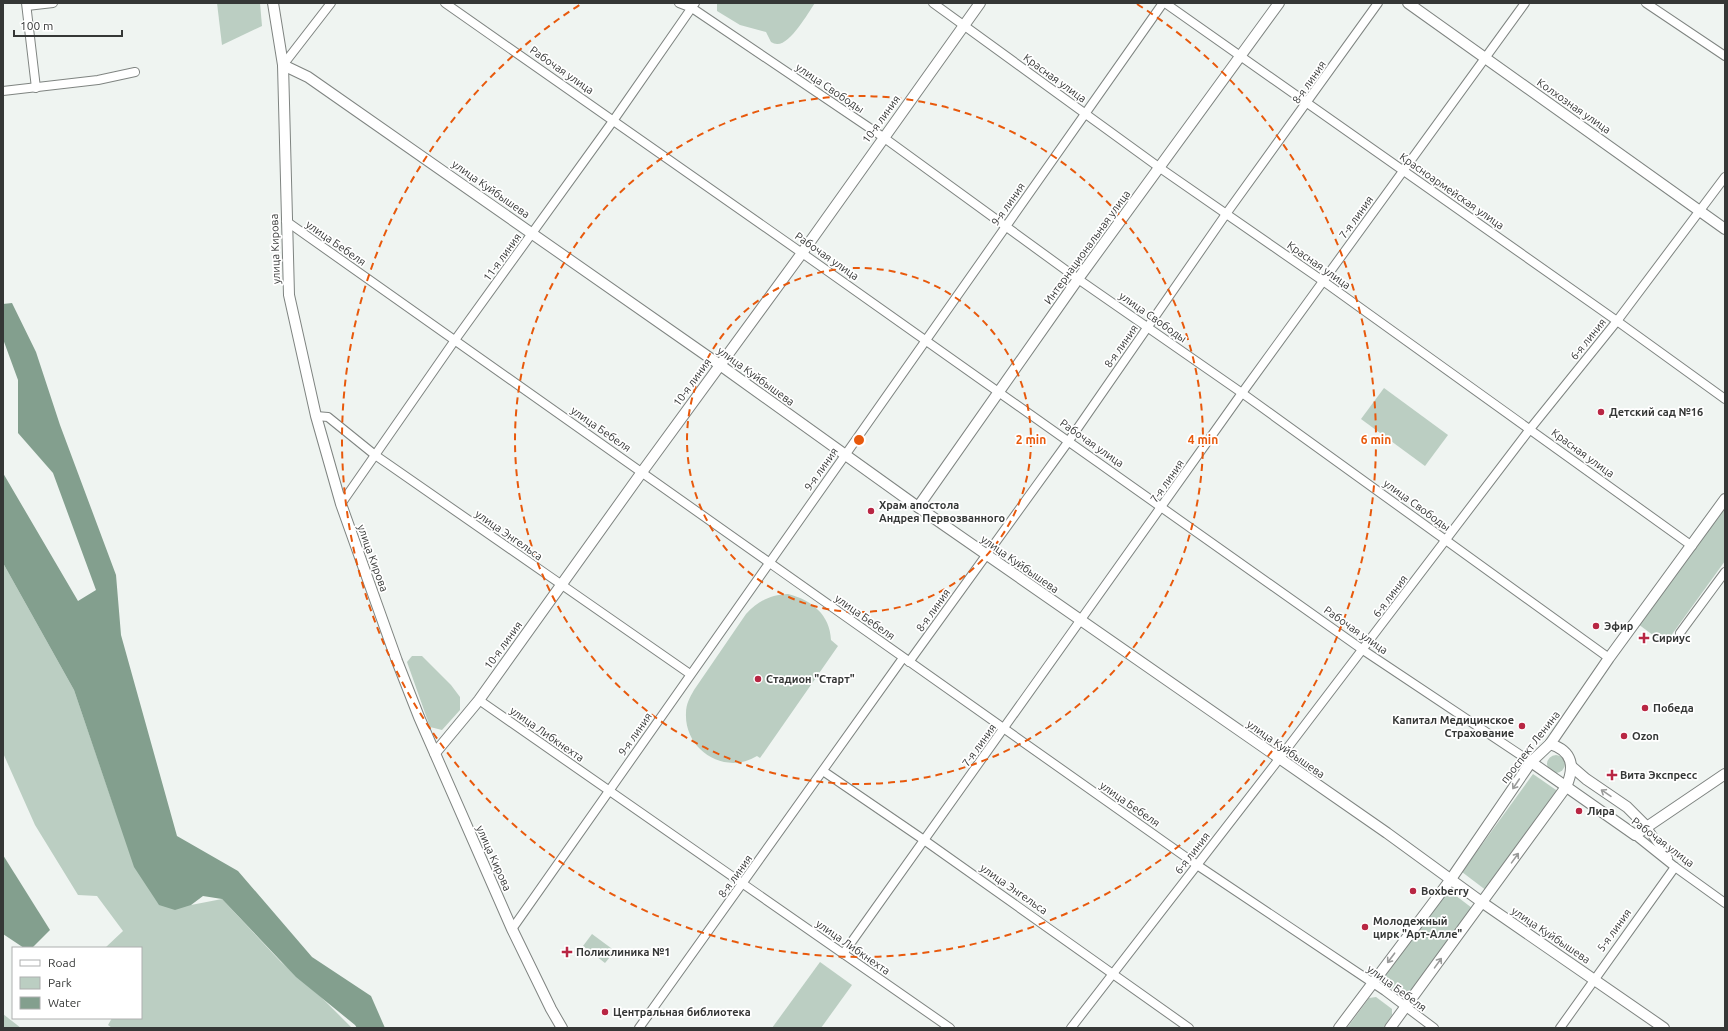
<svg xmlns="http://www.w3.org/2000/svg" width="1728" height="1031" viewBox="0 0 1728 1031" font-family="Ubuntu,sans-serif">
  <rect width="100%" height="100%" fill="#eff4f1"/>
  <!-- green -->
  <g fill="#bbcec2">
    <path d="M217 3H260L262 26 222 45Z"/>
    <path d="M717 3H815C808 13 790 45 777 44 775 44 773 43 771 42L766 32 740 25 717 11Z"/>
    <path d="M1384 388 1448 435 1425 466 1361 419Z"/>
    <path d="M1725 505V561L1665 644 1638 624Z"/>
    <path d="M3 563 74 690 115 810 191 905 222 899 281 962 322 998 352 1028H112L108 1025 112 1018H141V948H105L123 931 97 896 78 895 35 825 3 753Z"/>
    <path d="M788 594C812 600 830 615 831 640L838 646 760 758 757 756C725 776 684 750 686 713 686 704 690 697 694 690L746 614C758 601 770 595 788 594Z"/>
    <path d="M412 656H422L451 685 460 697V710L442 730 430 727 407 662Z"/>
    <circle cx="1556" cy="764" r="9"/>
    <path d="M1533 774 1559 792 1487 891 1462 872Z"/>
    <path d="M1447 889 1472 908 1408 995 1402 997 1384 983 1383 977Z"/>
    <path d="M592 934 615 951 605 963 583 946Z"/>
    <path d="M820 962 852 985 821 1028H772Z"/>
    <path d="M1376 997 1392 1009V1015L1383 1028H1347L1369 998Z"/>
    <path d="M3 1014 21 1028H3Z"/>
  </g>
  <!-- water -->
  <g fill="#839f8e">
    <path d="M12 303 36 352 60 425 116 575 121 635 177 836 238 871 312 957 371 996 385 1028H357L355 1025 296 977 222 899 203 896 191 905 175 910 159 905 134 867 74 690 3 563V473L78 601 96 590 53 473 18 433V380L3 339V304Z"/>
    <path d="M3 855 50 930 32 948H24L3 934Z"/>
  </g>
  <g fill="none" stroke-linecap="round" stroke-linejoin="round">
    <!-- minor casing -->
    <g stroke="#7f8481" stroke-width="10">
      <g id="minor">
        <path d="M26 3 36 88"/>
        <path d="M445 3 802 253 1363 650 1531 762"/>
        <path d="M679 3 692 8 883 137 1078 279 1242 393 1609 658"/>
        <path d="M933 3 1160 168 1323 281 1692 546"/>
        <path d="M1165 3 1617 321 1725 399"/>
        <path d="M1646 3 1725 56"/>
        <path d="M27 6 53 3"/>
        <path d="M283 65 331 3"/>
        <path d="M3 91 98 80 135 72"/>
        <path d="M286 221 1197 865 1385 991 1434 1028"/>
        <path d="M316 416 328 417 375 455 690 674"/>
        <path d="M341 504 455 340 613 121 695 3"/>
        <path d="M1680 633 1725 572"/>
        <path d="M909 662 1068 442 1226 214 1378 3"/>
        <path d="M479 700 950 1028"/>
        <path d="M823 771 924 840 1189 1028"/>
        <path d="M1646 826 1668 858"/>
        <path d="M1635 835 1675 867 1725 903"/>
        <path d="M512 929 1163 3"/>
        <path d="M843 954 1242 393 1525 3"/>
        <path d="M639 1028 903 658"/>
        <path d="M1071 1028 1279 759 1530 429 1617 321 1725 177"/>
        <path d="M1560 1028 1675 867"/>
      </g>
    </g>
    <!-- tertiary casing -->
    <g stroke="#7f8481" stroke-width="12">
      <g id="tertiary">
        <path d="M273 3 283 65 289 295 316 416 341 504 397 661 419 717 512 929 551 1009 562 1028"/>
        <path d="M1408 3 1725 229"/>
        <path d="M283 65 308 77 720 365 918 507 1387 833 1483 903 1664 1028"/>
        <path d="M918 507 1078 279 1279 3"/>
        <path d="M435 753 479 700 642 472 802 253 980 3"/>
        <path d="M1531 762 1635 835 1725 774"/>
        <path d="M1571 766 1586 779 1627 807 1646 826"/>
        <path d="M1339 1028 1451 879 1531 762 1550 744 1609 658 1725 499"/>
        <path d="M1390 1028 1566 787C1575 767 1573 751 1550 744"/>
      </g>
    </g>
    <!-- minor -->
    <use href="#minor" stroke="#fff" stroke-width="8"/>
    <!-- tertiary -->
    <use href="#tertiary" stroke="#fff" stroke-width="10"/>
  </g>
  <!-- one-way arrows -->
  <defs><path id="oneway-shaft" d="M-6 0H5M1.5-3L5.5 0L1.5 3" fill="none" stroke-width="1.6" stroke-linecap="round" stroke-linejoin="round"/></defs>
  <g stroke="#9a9b9a">
    <use href="#oneway-shaft" transform="translate(1516 784) rotate(124)"/>
    <use href="#oneway-shaft" transform="translate(1606 793) rotate(-146)"/>
    <use href="#oneway-shaft" transform="translate(1515 858) rotate(-54)"/>
    <use href="#oneway-shaft" transform="translate(1391 958) rotate(127)"/>
    <use href="#oneway-shaft" transform="translate(1438 963) rotate(-54)"/>
  </g>
  <!-- distance rings -->
  <g fill="none" stroke="#e8590c" stroke-width="2" stroke-dasharray="7 5">
    <circle cx="859" cy="440" r="172"/>
    <circle cx="859" cy="440" r="344"/>
    <path d="M1137 4A517 517 0 1 1 581 4"/>
  </g>
  <!-- markers -->
  <g fill="#b82643" stroke="#fff" stroke-width="1.5">
    <circle cx="1601" cy="412" r="4"/>
    <circle cx="871" cy="511" r="4"/>
    <circle cx="1596" cy="626" r="4"/>
    <path d="M1642 632h4v4h4v4h-4v4h-4v-4h-4v-4h4z"/>
    <circle cx="758" cy="679" r="4"/>
    <circle cx="1645" cy="708" r="4"/>
    <circle cx="1522" cy="726" r="4"/>
    <circle cx="1624" cy="736" r="4"/>
    <path d="M1610 769h4v4h4v4h-4v4h-4v-4h-4v-4h4z"/>
    <circle cx="1579" cy="811" r="4"/>
    <circle cx="1413" cy="891" r="4"/>
    <circle cx="1365" cy="927" r="4"/>
    <path d="M565 946h4v4h4v4h-4v4h-4v-4h-4v-4h4z"/>
    <circle cx="605" cy="1012" r="4"/>
  </g>
  <g text-anchor="middle" stroke-width="3.5" stroke-linejoin="round" paint-order="stroke">
    <!-- street labels -->
    <g font-size="11" fill="#353736" stroke="#fff">
      <text transform="translate(562 70) rotate(35)" y="4">Рабочая улица</text>
      <text transform="translate(1055 78) rotate(36)" y="4">Красная улица</text>
      <text transform="translate(1309 82) rotate(-55)" y="4">8-я линия</text>
      <text transform="translate(830 88) rotate(34)" y="4">улица Свободы</text>
      <text transform="translate(1574 106) rotate(35)" y="4">Колхозная улица</text>
      <text transform="translate(881 119) rotate(-54)" y="4">10-я линия</text>
      <text transform="translate(491 189) rotate(35)" y="4">улица Куйбышева</text>
      <text transform="translate(1452 191) rotate(35)" y="4">Красноармейская улица</text>
      <text transform="translate(1008 204) rotate(-55)" y="4">9-я линия</text>
      <text transform="translate(1356 217) rotate(-54)" y="4">7-я линия</text>
      <text transform="translate(336 243) rotate(35)" y="4">улица Бебеля</text>
      <text transform="translate(1087 247) rotate(-54)" y="4">Интернациональная улица</text>
      <text transform="translate(275 249) rotate(-92)" y="4">улица Кирова</text>
      <text transform="translate(827 256) rotate(35)" y="4">Рабочая улица</text>
      <text transform="translate(502 257) rotate(-54)" y="4">11-я линия</text>
      <text transform="translate(1319 265) rotate(35)" y="4">Красная улица</text>
      <text transform="translate(1153 317) rotate(35)" y="4">улица Свободы</text>
      <text transform="translate(1588 339) rotate(-51)" y="4">6-я линия</text>
      <text transform="translate(1121 346) rotate(-55)" y="4">8-я линия</text>
      <text transform="translate(756 376) rotate(36)" y="4">улица Куйбышева</text>
      <text transform="translate(692 382) rotate(-54)" y="4">10-я линия</text>
      <text transform="translate(601 429) rotate(35)" y="4">улица Бебеля</text>
      <text transform="translate(1092 443) rotate(35)" y="4">Рабочая улица</text>
      <text transform="translate(1583 453) rotate(36)" y="4">Красная улица</text>
      <text transform="translate(821 469) rotate(-55)" y="4">9-я линия</text>
      <text transform="translate(1167 481) rotate(-55)" y="4">7-я линия</text>
      <text transform="translate(1417 505) rotate(36)" y="4">улица Свободы</text>
      <text transform="translate(509 535) rotate(35)" y="4">улица Энгельса</text>
      <text transform="translate(373 558) rotate(70)" y="4">улица Кирова</text>
      <text transform="translate(1020 564) rotate(35)" y="4">улица Куйбышева</text>
      <text transform="translate(1390 596) rotate(-53)" y="4">6-я линия</text>
      <text transform="translate(933 610) rotate(-54)" y="4">8-я линия</text>
      <text transform="translate(865 617) rotate(35)" y="4">улица Бебеля</text>
      <text transform="translate(1356 630) rotate(35)" y="4">Рабочая улица</text>
      <text transform="translate(503 645) rotate(-54)" y="4">10-я линия</text>
      <text transform="translate(547 734) rotate(35)" y="4">улица Либкнехта</text>
      <text transform="translate(635 734) rotate(-55)" y="4">9-я линия</text>
      <text transform="translate(979 745) rotate(-54)" y="4">7-я линия</text>
      <text transform="translate(1530 747) rotate(-52)" y="4">проспект Ленина</text>
      <text transform="translate(1286 749) rotate(35)" y="4">улица Куйбышева</text>
      <text transform="translate(1130 804) rotate(35)" y="4">улица Бебеля</text>
      <text transform="translate(1663 842) rotate(37)" y="4">Рабочая улица</text>
      <text transform="translate(1192 853) rotate(-52)" y="4">6-я линия</text>
      <text transform="translate(494 858) rotate(66)" y="4">улица Кирова</text>
      <text transform="translate(735 876) rotate(-54)" y="4">8-я линия</text>
      <text transform="translate(1014 889) rotate(35)" y="4">улица Энгельса</text>
      <text transform="translate(1614 930) rotate(-54)" y="4">5-я линия</text>
      <text transform="translate(1551 935) rotate(34)" y="4">улица Куйбышева</text>
      <text transform="translate(853 947) rotate(35)" y="4">улица Либкнехта</text>
      <text transform="translate(1397 988) rotate(36)" y="4">улица Бебеля</text>
    </g>
    <!-- poi labels -->
    <g font-size="11" font-weight="bold" fill="#353736" stroke="#fff" text-anchor="start">
      <text x="1609" y="416">Детский сад №16</text>
      <text x="879" y="509">Храм апостола<tspan x="879" dy="13">Андрея Первозванного</tspan></text>
      <text x="1604" y="630">Эфир</text>
      <text x="1652" y="642">Сириус</text>
      <text x="766" y="683">Стадион "Старт"</text>
      <text x="1653" y="712">Победа</text>
      <text x="1514" y="724" text-anchor="end">Капитал Медицинское<tspan x="1514" dy="13">Страхование</tspan></text>
      <text x="1632" y="740">Ozon</text>
      <text x="1620" y="779">Вита Экспресс</text>
      <text x="1587" y="815">Лира</text>
      <text x="1421" y="895">Boxberry</text>
      <text x="1373" y="925">Молодежный<tspan x="1373" dy="13">цирк "Арт-Алле"</tspan></text>
      <text x="576" y="956">Поликлиника №1</text>
      <text x="613" y="1016">Центральная библиотека</text>
    </g>
  </g>
  <circle cx="859" cy="440" r="6" fill="#e8590c" stroke="#fff" stroke-width="2"/>
  <g font-size="12" text-anchor="middle" font-weight="bold" fill="#e8590c" stroke="#fff" stroke-width="3.5" stroke-linejoin="round" paint-order="stroke">
    <text x="1031" y="444">2 min</text>
    <text x="1203" y="444">4 min</text>
    <text x="1376" y="444">6 min</text>
  </g>
  <!-- border -->
  <rect width="1728" height="1031" fill="none" stroke="#353736" stroke-width="8"/>
  <!-- legend -->
  <rect x="12" y="947" width="130" height="72" fill="#ffffff" stroke="#aeafaf"/>
  <rect x="20" y="960" width="20" height="6" fill="#ffffff" stroke="#aeafaf"/>
  <text x="48" y="967" font-size="12" fill="#353736">Road</text>
  <rect x="20" y="977" width="20" height="12" fill="#bbcec2" stroke="#aeafaf"/>
  <text x="48" y="987" font-size="12" fill="#353736">Park</text>
  <rect x="20" y="997" width="20" height="12" fill="#839f8e" stroke="#aeafaf"/>
  <text x="48" y="1007" font-size="12" fill="#353736">Water</text>
  <!-- scale -->
  <path d="M14 30v6h108v-6" fill="none" stroke="#353736" stroke-width="2"/>
  <text x="20" y="30" font-size="12" fill="#353736" stroke="#ffffff" stroke-width="3" paint-order="stroke">100 m</text>
</svg>
